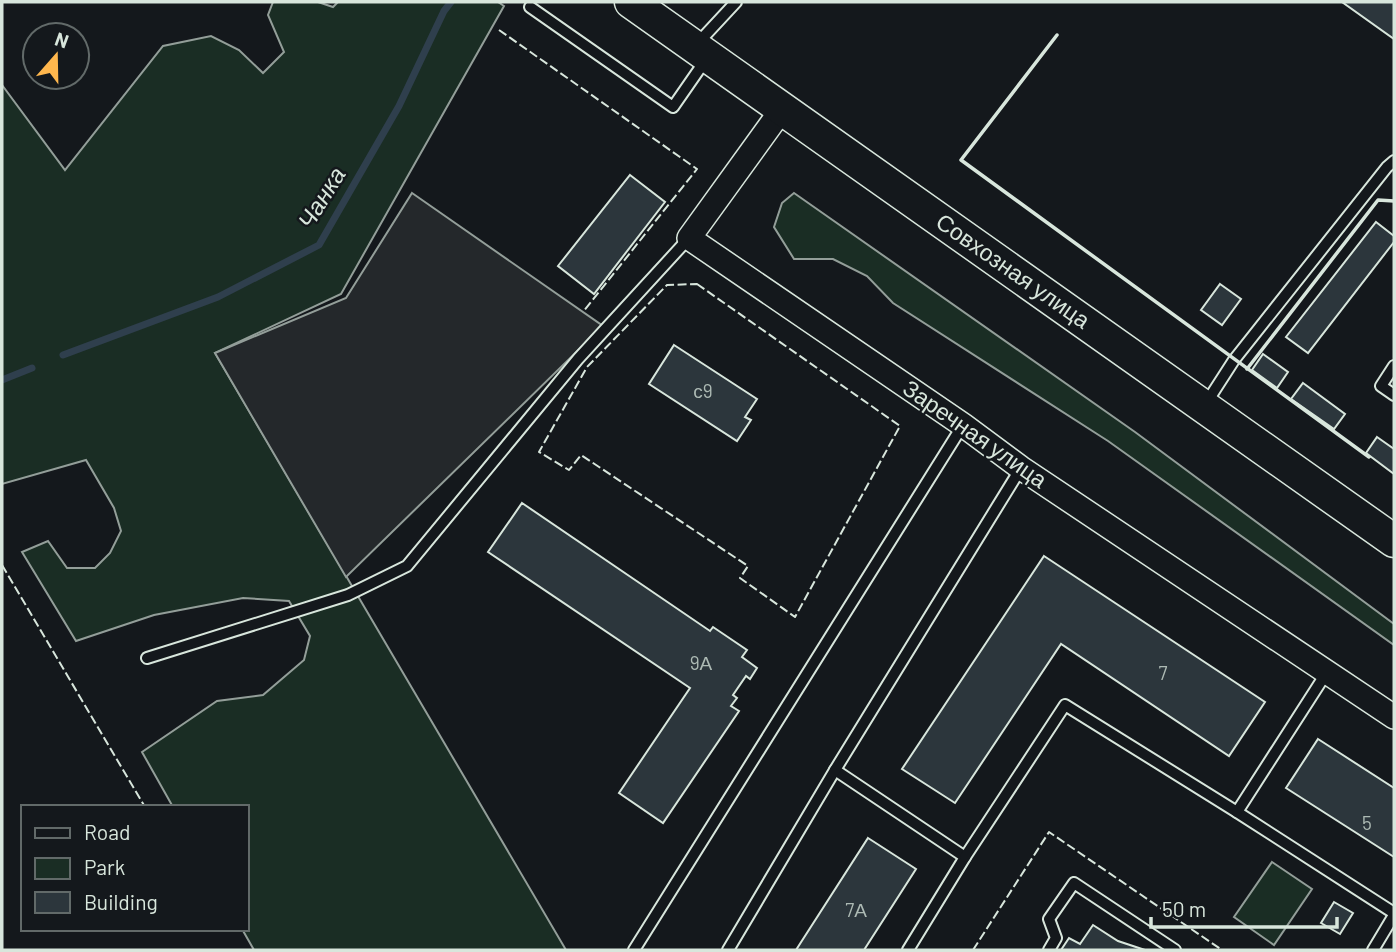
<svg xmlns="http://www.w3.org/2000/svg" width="1396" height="952" viewBox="0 0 1396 952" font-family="Barlow,sans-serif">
  <rect width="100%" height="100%" fill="#14181c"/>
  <!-- green -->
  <g fill="#1a2d24" stroke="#939e99" stroke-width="2">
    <path d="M273 2H318L333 7 338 2H498L504 6 341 294 215 353 566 950H254L242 929H247V807H173L142 752 217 701 263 695 304 660 310 636 289 601 243 598 154 615 76 641 22 552 48 541 67 568H95L110 553 121 531 114 508 86 460 2 484V85L65 170 163 46 211 36 239 50 263 73 284 52 268 15Z"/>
    <path d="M794 193 1135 432 1394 624V645L1108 441 893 303 867 276 833 259H794L774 227 782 203Z"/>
    <path d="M1272 862 1312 889 1274 945 1234 917Z"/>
  </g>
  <!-- parking -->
  <path fill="#24282b" stroke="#939e99" stroke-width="2" d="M412 193 603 326 346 577 215 353 346 298Z"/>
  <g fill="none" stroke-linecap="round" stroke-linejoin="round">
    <!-- stream -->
    <g stroke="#2f3f4d" stroke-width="7">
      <path d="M63 355 218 297 319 245 399 106 444 11 451 2"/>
      <path d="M2 380 32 368"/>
    </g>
  </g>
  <!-- building -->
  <g fill="#2c363c" stroke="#d8e6dc" stroke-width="2">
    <path d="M1342 2H1394V39Z"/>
    <path d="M630 175 665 202 594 294 558 266Z"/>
    <path d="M1376 222 1394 236V242L1308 353 1286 337Z"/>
    <path d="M1220 284 1241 299 1222 325 1201 310Z"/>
    <path d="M674 345 757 399 745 417 751 420 737 441 649 384Z"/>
    <path d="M1263 354 1288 372 1277 388 1252 370Z"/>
    <path d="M1303 383 1345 414 1334 429 1291 399Z"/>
    <path d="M1377 437 1394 449V474L1366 453Z"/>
    <path d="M522 503 710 631 713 627 747 650 742 657 757 668 750 679 746 676 733 695 737 698 731 706 739 711 663 823 619 793 690 688 488 552Z"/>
    <path d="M1044 556 1265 702 1229 756 1061 644 955 803 902 769Z"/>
    <path d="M1318 739 1394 788V857L1286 788Z"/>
    <path d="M868 838 916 869 864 950H796Z"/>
    <path d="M1334 902 1353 913 1340 934 1321 923Z"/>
    <path d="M1093 925 1118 941 1145 950H1061L1069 938 1080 944Z"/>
  </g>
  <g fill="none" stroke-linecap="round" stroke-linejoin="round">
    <!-- lane casing -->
    <g stroke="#d8e6dc" stroke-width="14">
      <g id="lane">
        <path d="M530 7 673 107 707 58"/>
        <path d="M697 44 736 2"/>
        <path d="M1394 366 1381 386 1394 395"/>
        <path d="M1205 405 1234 360 1387 167 1394 161"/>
        <path d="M147 658 348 595 407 566 578 359 689 238"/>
        <path d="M1327 672 1237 812 1394 913"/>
        <path d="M835 770 965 857 908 950"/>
        <path d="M965 857 1065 705 1237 812"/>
        <path d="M634 950 963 425"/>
        <path d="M728 950 835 770 1021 468"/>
        <path d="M1049 950 1056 938 1049 919 1074 883 1175 950"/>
        <path d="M1373 950 1394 915"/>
      </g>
    </g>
    <!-- street casing -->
    <g stroke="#d8e6dc" stroke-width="26">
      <path id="street" d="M783 108 689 238 963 425 1021 468 1394 717"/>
    </g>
    <!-- secondary casing -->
    <g stroke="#d8e6dc" stroke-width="35">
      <path id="secondary" d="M631 2 1394 541"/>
    </g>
    <!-- lane -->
    <use href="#lane" stroke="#14181c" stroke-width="10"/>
    <!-- street -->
    <use href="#street" stroke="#14181c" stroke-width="23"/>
    <!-- secondary -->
    <use href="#secondary" stroke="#14181c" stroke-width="32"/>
    <!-- fence -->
    <g stroke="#d8e6dc" stroke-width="2" stroke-dasharray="9 3.5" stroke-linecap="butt">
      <path d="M499 30 697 169 583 312"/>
      <path d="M697 284 900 426 795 617 740 578 748 566 581 455 569 470 539 452 587 367 667 285Z"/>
      <path d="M2 565 145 807"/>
      <path d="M973 950 1049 832 1222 950"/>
    </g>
    <!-- wall -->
    <g stroke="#d8e6dc" stroke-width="3.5">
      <path d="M1057 35 961 160 1369 457"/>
      <path d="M1247 369 1378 200 1394 201"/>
    </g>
  </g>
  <g text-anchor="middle" stroke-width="5" stroke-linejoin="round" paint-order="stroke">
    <!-- number labels -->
    <g font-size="19" fill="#adbab4">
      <text x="703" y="398">с9</text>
      <text x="701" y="670">9А</text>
      <text x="1163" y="680">7</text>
      <text x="1367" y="830">5</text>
      <text x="856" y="917">7А</text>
    </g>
    <!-- street labels -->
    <g font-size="23" fill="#d8e6dc" stroke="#14181c">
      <text transform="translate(1013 271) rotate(35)" y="8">Совхозная улица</text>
      <text transform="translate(975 434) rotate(35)" y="8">Заречная улица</text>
    </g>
    <!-- water labels -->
    <g font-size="24" font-style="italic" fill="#d8e6dc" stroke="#14181c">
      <text transform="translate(322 198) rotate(-58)" y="8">Чанка</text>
    </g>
  </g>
  <!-- border -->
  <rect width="1396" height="952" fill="none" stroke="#d8e6dc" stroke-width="7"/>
  <!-- legend -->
  <rect x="21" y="805" width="228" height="126" fill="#14181c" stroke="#626a69" stroke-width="2"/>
  <rect x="35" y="828" width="35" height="10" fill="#14181c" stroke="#626a69" stroke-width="2"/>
  <text x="84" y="840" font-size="21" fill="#d8e6dc">Road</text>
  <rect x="35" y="858" width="35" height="21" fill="#1a2d24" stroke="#626a69" stroke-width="2"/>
  <text x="84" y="875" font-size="21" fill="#d8e6dc">Park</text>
  <rect x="35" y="892" width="35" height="21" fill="#2c363c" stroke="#626a69" stroke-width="2"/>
  <text x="84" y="910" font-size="21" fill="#d8e6dc">Building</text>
  <!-- north arrow -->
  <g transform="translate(56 56) rotate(20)"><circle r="33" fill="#14181c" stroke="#626a69" stroke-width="2"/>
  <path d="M0-5L12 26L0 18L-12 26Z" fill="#ffb74d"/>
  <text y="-10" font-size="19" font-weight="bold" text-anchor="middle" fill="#d8e6dc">N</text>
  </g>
  <!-- scale -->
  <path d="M1151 917v10h186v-10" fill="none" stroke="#d8e6dc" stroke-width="3.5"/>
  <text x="1162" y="917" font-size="21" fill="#d8e6dc" stroke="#14181c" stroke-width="5" paint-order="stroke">50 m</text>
</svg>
